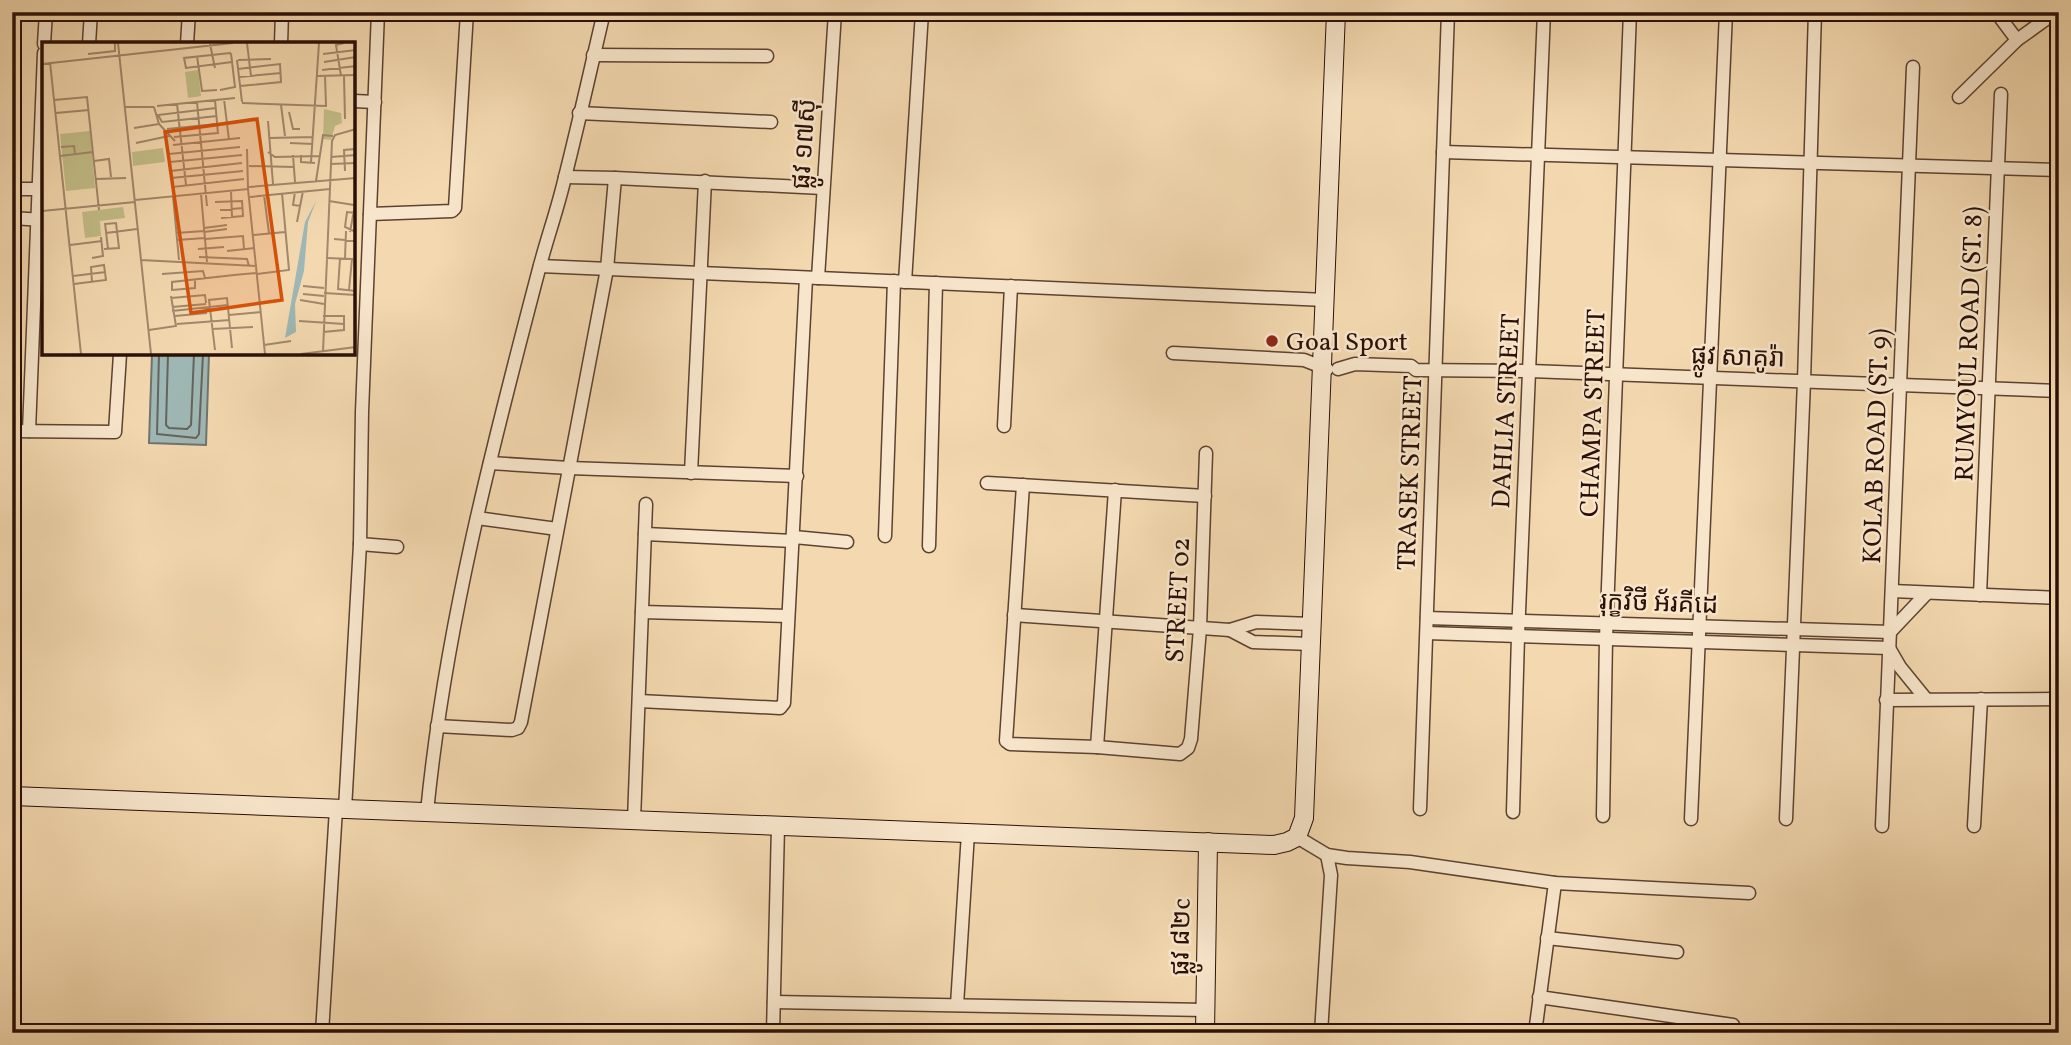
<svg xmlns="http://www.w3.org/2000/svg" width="2071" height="1045" viewBox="0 0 2071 1045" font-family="Vollkorn,'Noto Sans Khmer',serif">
  <rect width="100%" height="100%" fill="#f4d9b0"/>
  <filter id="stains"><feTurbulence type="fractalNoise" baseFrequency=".00286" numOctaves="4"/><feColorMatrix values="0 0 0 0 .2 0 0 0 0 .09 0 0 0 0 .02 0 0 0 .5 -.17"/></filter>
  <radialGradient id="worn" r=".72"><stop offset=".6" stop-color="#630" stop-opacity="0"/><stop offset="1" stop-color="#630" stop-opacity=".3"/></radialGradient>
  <!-- water -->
  <path fill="#9fb8b5" stroke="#70746f" stroke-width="2" d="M152 354H209L206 445 149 443Z"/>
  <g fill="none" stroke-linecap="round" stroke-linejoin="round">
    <!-- shore -->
    <g stroke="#64645e" stroke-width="2">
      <path d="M159 354 157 434 196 438 199 434 203 354"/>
      <path d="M168 354 166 425 169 428 187 429 191 425 194 354"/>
    </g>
    <!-- street casing -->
    <g stroke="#5c4230" stroke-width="15">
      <g id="street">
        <path d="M1996 12 2017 40"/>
        <path d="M44 44 46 12"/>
        <path d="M89 44 91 12"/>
        <path d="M187 44 189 12"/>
        <path d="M281 44 282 12"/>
        <path d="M593 55 767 56"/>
        <path d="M1959 97 2017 40 2056 12"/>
        <path d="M354 101 375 102"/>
        <path d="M579 113 771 122"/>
        <path d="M1443 152 2059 170"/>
        <path d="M565 177 615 178 823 188"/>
        <path d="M12 189H43"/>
        <path d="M370 214 452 211 455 208 467 12"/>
        <path d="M12 218 43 220"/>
        <path d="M540 266 1325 300"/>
        <path d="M818 278 835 12"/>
        <path d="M905 282 922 12"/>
        <path d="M1173 353 1304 360 1327 369"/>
        <path d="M1338 369 1355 364 1411 366 1416 370 1530 371 2059 391"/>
        <path d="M1004 426 1011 286"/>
        <path d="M12 431 115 432 120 354"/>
        <path d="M29 431 44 53"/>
        <path d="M490 463 569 468 797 476"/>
        <path d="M691 473 705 181"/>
        <path d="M987 483 1205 496"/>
        <path d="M1023 485 1006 741 1010 744 1097 747 1180 754 1188 748 1191 739 1200 628 1206 453"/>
        <path d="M477 518 557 529"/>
        <path d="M645 534 793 541"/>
        <path d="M885 536 894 281"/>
        <path d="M794 537 847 542"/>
        <path d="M360 544 397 547"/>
        <path d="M929 546 936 283"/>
        <path d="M1892 591 2059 598"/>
        <path d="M1980 595 2001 94"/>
        <path d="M642 612 788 616"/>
        <path d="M1014 615 1230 630 1253 642 1311 644"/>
        <path d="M1427 618 1890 632 1927 593"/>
        <path d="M1230 630 1256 622 1312 624"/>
        <path d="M1427 633 1889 648 1900 667 1926 699"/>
        <path d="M1886 700 2059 699"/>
        <path d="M639 701 780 708 784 703 806 278"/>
        <path d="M437 726 512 730 518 728 521 722 607 269 615 178"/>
        <path d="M1097 747 1115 490"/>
        <path d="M345 809 360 544 362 412 378 12"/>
        <path d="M1420 809 1448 12"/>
        <path d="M427 812C445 628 492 448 539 269 547 238 558 208 565 177 579 122 591 67 604 12"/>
        <path d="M1513 812 1518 636 1544 12"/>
        <path d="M1603 816 1606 639 1630 12"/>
        <path d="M1691 819 1726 12"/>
        <path d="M1786 819 1804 381 1815 12"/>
        <path d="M634 820 646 504"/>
        <path d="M1882 826 1913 67"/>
        <path d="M1974 826 1981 699"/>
        <path d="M1297 837 1327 855 1347 858 1410 862 1555 883 1749 893"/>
        <path d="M1547 938 1677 952"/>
        <path d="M1539 997 1733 1025"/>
        <path d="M774 1002 1205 1010"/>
        <path d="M957 1005 968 833"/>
        <path d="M322 1033 336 809"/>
        <path d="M773 1033 778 826"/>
        <path d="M1321 1033 1331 875 1327 855"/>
        <path d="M1535 1033 1555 883"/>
      </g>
    </g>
    <!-- secondary casing -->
    <g stroke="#2a0f06" stroke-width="20">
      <g id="secondary">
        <path d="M12 796 1274 845 1287 842 1297 837 1304 818 1336 12"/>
        <path d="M1205 1033 1208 842"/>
      </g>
    </g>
    <!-- street -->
    <use href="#street" stroke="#f8e6cc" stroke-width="12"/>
    <!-- secondary -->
    <use href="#secondary" stroke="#f8e6cc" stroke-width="18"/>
  </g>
  <!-- markers -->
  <circle fill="#8f2418" stroke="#f8e6cc" stroke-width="2.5" cx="1272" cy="341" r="7"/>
  <g text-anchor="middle" stroke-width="5" stroke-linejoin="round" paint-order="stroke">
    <!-- street labels -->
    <g font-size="26" fill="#2a0f06" stroke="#f8e6cc">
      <text transform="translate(803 144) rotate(-86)" y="9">ផ្លូវ ១៧ស៊ី</text>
      <text transform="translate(1968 344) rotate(-88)" y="9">RUMYOUL ROAD (ST. 8)</text>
      <text transform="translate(1738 356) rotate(2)" y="9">ផ្លូវ សាគូរ៉ា</text>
      <text transform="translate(1505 411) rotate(-87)" y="9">DAHLIA STREET</text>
      <text transform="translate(1592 413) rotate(-88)" y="9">CHAMPA STREET</text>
      <text transform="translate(1875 446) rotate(-88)" y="9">KOLAB ROAD (ST. 9)</text>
      <text transform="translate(1409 473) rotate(-88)" y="9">TRASEK STREET</text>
      <text transform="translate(1177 600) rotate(-87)" y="9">STREET 02</text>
      <text transform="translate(1659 602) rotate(2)" y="9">រុក្ខវិថី អ័រគីដេ</text>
      <text transform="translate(1180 937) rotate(-89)" y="9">ផ្លូវ ៨២c</text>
    </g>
    <!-- poi labels -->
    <g font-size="26" fill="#2a0f06" stroke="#f8e6cc" text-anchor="start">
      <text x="1286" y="350">Goal Sport</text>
    </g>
  </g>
  <!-- overview -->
  <g transform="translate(42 42)">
    <rect width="313" height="313" fill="#f4d9b0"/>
    <path d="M156 28 159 54 146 56 143 30ZM282 67 299 71 300 81 293 84 289 98 281 97ZM48 89 53 146 24 149 18 92ZM121 106 123 120 91 124 90 110ZM81 165 83 176 58 179 59 194 43 196 40 170Z" fill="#c2bd87"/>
    <path d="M274 159 266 180 262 229 253 262 254 290 243 296 263 180Z" fill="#9fb8b5"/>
    <path fill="none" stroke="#a3886c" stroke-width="2" d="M76 1 109 312M205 1 209 34M168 2 173 26M46 12 73 9V1M281 12 314 8M155 14 160 49 175 48M195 18 200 60M196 18 229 17M8 20 39 312M282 20 314 15M0 22 191 1M196 27 238 22 239 40 198 44M280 28 314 24M275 34 314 33M299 34 294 3 302 1M302 34 303 77M197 35 239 31M178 48 193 45 190 20V19L189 12 188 11 142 16 144 26 190 20M182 57 187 98M12 58 45 55 57 168M173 58 176 92M155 60 165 164M200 61 284 64 283 34M135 62 144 143M239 63 243 94M115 64 193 56M82 65H112M112 65 117 82 133 99M174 66 116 73 120 80 175 74M247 70 251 87H258M14 71 47 68M226 79 231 142M92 86 117 82M125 87 175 82M132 95 176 91M227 96 271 95M94 101 127 94M248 101 271 102M131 103 198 96M19 105 32 104 33 112M205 107 206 147M126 108 131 145 202 137M226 110 233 115 278 114M127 112 198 105M251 113 253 140M259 113V120L273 121M18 114 51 110M289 115 314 113M52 119 67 117 69 135M128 120 200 113M269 120 277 1M289 122 314 121M207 124 252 125M128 129 200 121M303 129 302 108 314 107M129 136 201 129M54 137 84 136M274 139 281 93 291 94M207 145 314 136M189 149 190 175M253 150 251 163 259 164M159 152 165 220M222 153 227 191M131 154 137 218M208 155 288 147M93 158 206 147 223 312M287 159 312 163M173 160 200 159 201 174 179 176M178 168 201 166M0 169 93 160M314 171 305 170 303 185 314 190M255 180 261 149M63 181 66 207M162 186 185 183M162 190 185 187M308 190 313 163M64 191 95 187M134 191 162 189M211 193 243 190M163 197 201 194 202 207M292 197 314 199M135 198 163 196M28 203 60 199M62 207 77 206 74 181 63 182M156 207 182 205M185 209 213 206M157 215 205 217 207 224M50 216 61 214 59 195M284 216 311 217M298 216 296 247 314 249M303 216 304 189M99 218 215 224M120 232 161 229 163 236M215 232 247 228 240 151M31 234 64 230M153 237V246L130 248V240L192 233 215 231M32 242 64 238 62 223 49 225 50 240M261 244 282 246M307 248 310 217M282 251 314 253M261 252 282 254M129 256 163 253 164 261M258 258 282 262M130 265 164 262M130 269 186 263M187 273 219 270M133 274 165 271M257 279 302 282M135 282 188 278M170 287 211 285M107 288 134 284 129 254M281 290 302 288V274H281M222 303 249 299M173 308 167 258 185 256 190 306M281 310 290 99 293 93 314 87M259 312 314 305"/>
    <path fill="#d5520b" fill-opacity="0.15" stroke="#d5520b" stroke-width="3.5" d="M215 77 240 258 149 271 123 90Z"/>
    <rect width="313" height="313" fill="none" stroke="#2a0f06" stroke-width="3.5"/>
  </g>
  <!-- margin -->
  <rect width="2071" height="1045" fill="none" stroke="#f4d9b0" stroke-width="42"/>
  <rect x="14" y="14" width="2043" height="1017" fill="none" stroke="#2a0f06" stroke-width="3.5"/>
  <rect x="21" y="21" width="2029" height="1003" fill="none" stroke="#2a0f06" stroke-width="2"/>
  <rect width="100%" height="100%" filter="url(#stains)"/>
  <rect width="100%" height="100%" fill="url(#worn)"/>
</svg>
